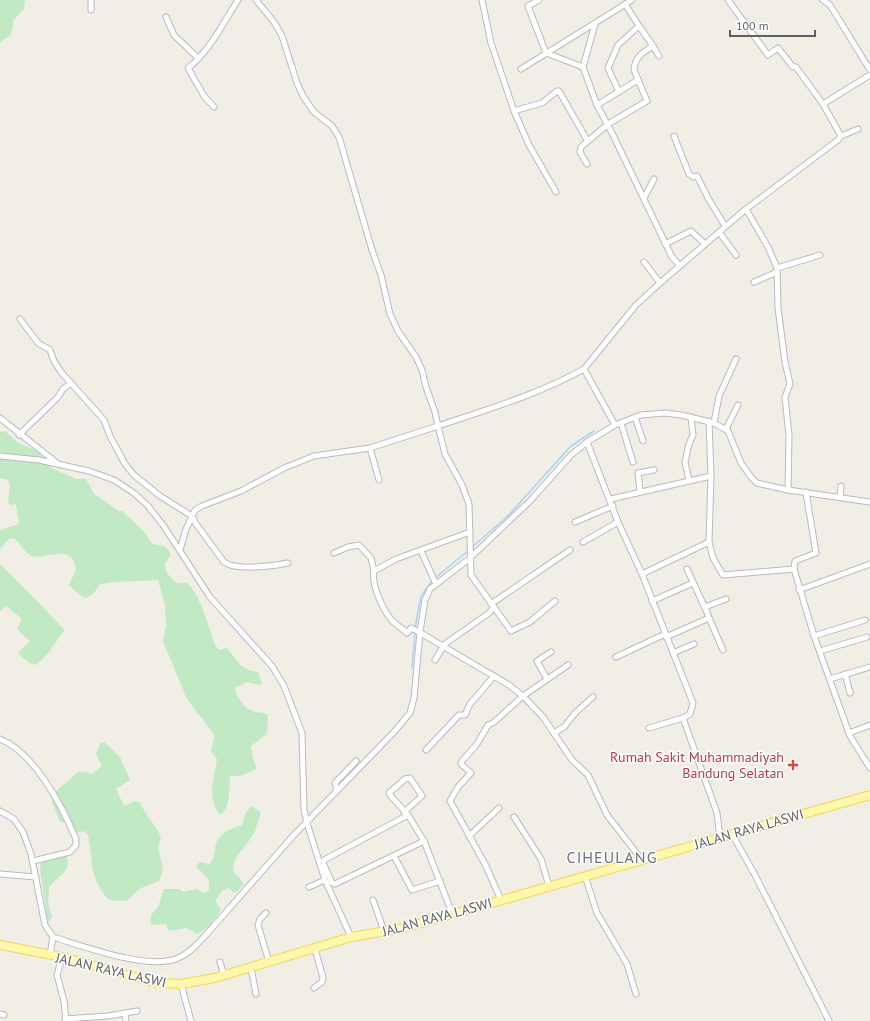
<svg xmlns="http://www.w3.org/2000/svg" width="870" height="1021" viewBox="0 0 870 1021" font-family="'PT Sans',sans-serif">
  <rect width="100%" height="100%" fill="#f0eee5"/>
  <!-- green -->
  <g fill="#c1e9c4">
    <path d="M0 0H25L24 9 14 19 11 35 0 42Z"/>
    <path d="M5 431 17 442 37 451 51 468 76 479H86L94 494 119 511H122L144 532 152 544C161 546 167 544 171 555L165 563 166 572 176 583C180 584 184 581 188 584 201 596 209 629 215 645L219 650 227 648 241 666 251 671 258 672 262 683 260 685 247 682 235 688C237 698 245 710 256 712 261 713 264 712 268 715L267 734 251 746 253 759 257 769 240 776H230C229 788 231 808 220 815 206 796 214 782 217 759L211 751 214 738 213 733 187 699 163 641 166 625 165 605 158 580 115 582 100 584 94 593 86 598 81 596 69 585 76 570C74 542 47 560 32 556 25 553 19 543 14 538L9 539 0 549V530L19 524 16 504 12 505 8 503 10 485 8 480 0 478V432Z"/>
    <path d="M0 564 65 630C54 642 49 657 35 665L28 662 18 653 30 641 17 629 22 619 6 606 0 611Z"/>
    <path d="M104 742 120 757 129 778 130 780 116 789 124 806 135 801 140 802C145 816 156 824 161 837L158 847 163 869 159 881 141 888 126 901 109 900C98 889 95 878 91 863L92 861 88 834 84 831 73 834 67 822H60L52 802C56 790 57 789 67 782 77 774 77 768 92 774L102 766 96 754 100 744Z"/>
    <path d="M251 806 261 812C259 819 257 826 254 833 248 846 230 857 234 873L238 876 244 884 235 893 228 888 222 891 215 901 221 909C215 919 208 929 197 934L186 928 169 931 166 924 151 925V915L158 907 164 889H179L183 892 197 889 204 893 209 890V880L196 866 200 862 210 864C214 858 214 856 215 849 217 832 229 830 242 825L246 812Z"/>
    <path d="M65 855C75 869 56 878 49 887L48 903 52 917 48 923 40 869 41 860Z"/>
  </g>
  <g fill="none" stroke-linecap="round" stroke-linejoin="round">
    <!-- stream -->
    <g stroke="#a7d3ff" stroke-width="1.5">
      <path d="M472 547 507 517 571 446 594 431"/>
      <path d="M435 578 469 550"/>
      <path d="M415 628 421 596 432 581"/>
      <path d="M412 668 415 632"/>
    </g>
    <!-- street casing -->
    <g stroke="#b8bbc0" stroke-width="7">
      <g id="street">
        <path d="M91 0V10"/>
        <path d="M256 0 274 22 282 36 297 83 303 96 314 112 332 126 339 137 372 250 381 275 390 314 398 331 416 357 422 370 426 387 435 412 438 426C488 409 537 395 584 369L615 425"/>
        <path d="M482 0 491 43 514 111 542 103 557 91H559L587 140"/>
        <path d="M539 0 528 6 546 53 583 67"/>
        <path d="M823 0 830 5 870 70"/>
        <path d="M166 17 174 35 198 58"/>
        <path d="M595 24 583 67 597 105 612 133 672 257 680 266"/>
        <path d="M653 46 659 56"/>
        <path d="M521 69 632 0"/>
        <path d="M619 92 608 68 618 45 639 26 625 4"/>
        <path d="M823 104 870 75"/>
        <path d="M597 105 638 80"/>
        <path d="M214 107 204 96 188 68C210 51 223 23 238 0"/>
        <path d="M514 111 529 145 556 192"/>
        <path d="M674 136 689 174 693 177 697 176 708 198 725 226"/>
        <path d="M841 136 858 129"/>
        <path d="M587 164 580 152 581 147 608 124 647 101 634 70C635 57 642 53 653 46L639 26"/>
        <path d="M644 198 654 179"/>
        <path d="M746 209 768 247 777 268 778 308 785 362 790 384 785 397 789 435 788 490"/>
        <path d="M719 232 736 255"/>
        <path d="M665 244 691 231 705 244"/>
        <path d="M644 262 660 283"/>
        <path d="M777 268 820 255"/>
        <path d="M754 282 777 272"/>
        <path d="M20 319 38 343 50 350 54 361 61 372 104 420 110 436 125 464 134 475 160 496 192 516 196 524 224 562C235 571 274 566 288 563"/>
        <path d="M584 369 636 305 660 283 746 209 838 140 841 136 823 104 796 67H793L778 48 768 55 728 0"/>
        <path d="M635 417 643 441"/>
        <path d="M0 418 57 463"/>
        <path d="M621 423 633 462"/>
        <path d="M714 423 719 396 736 359"/>
        <path d="M726 429 738 405"/>
        <path d="M19 435 58 397 63 389 71 383"/>
        <path d="M587 442 618 522 642 574 693 703 690 714 683 718 717 813 720 838"/>
        <path d="M370 448 379 480"/>
        <path d="M0 456 39 460 89 471 114 480 134 493 148 506 163 525 210 597 272 666 284 686 302 733 304 810 307 823 325 880 351 937"/>
        <path d="M689 480 685 462 689 444 693 435 691 417"/>
        <path d="M640 491 638 473 654 470"/>
        <path d="M806 492 816 553 795 561 794 569 814 636 850 736 870 768"/>
        <path d="M840 497 841 486"/>
        <path d="M611 499 711 476"/>
        <path d="M575 522 613 506"/>
        <path d="M470 532 396 559 374 571C371 583 382 608 390 618 394 624 402 628 407 633L411 628 419 632 509 685 523 696 543 717 572 760 588 775 607 815 642 860"/>
        <path d="M583 542 618 522"/>
        <path d="M709 542 713 558 723 575 794 569"/>
        <path d="M180 550 186 529 195 510 202 506 241 491 284 468 314 456 370 448 438 426 445 454 462 485 469 504 471 575 511 631 530 622 555 601"/>
        <path d="M421 551 436 584"/>
        <path d="M334 553 348 547 359 545 371 558 374 571"/>
        <path d="M687 569 705 608"/>
        <path d="M642 574 709 542 711 476 709 421"/>
        <path d="M799 590 870 564"/>
        <path d="M652 601 693 583"/>
        <path d="M491 604 570 550"/>
        <path d="M709 618 705 607 726 599"/>
        <path d="M814 636 865 620"/>
        <path d="M666 637 709 618 723 650"/>
        <path d="M442 646 489 613 494 607"/>
        <path d="M820 651 867 637"/>
        <path d="M673 653 694 644"/>
        <path d="M616 657 665 634"/>
        <path d="M435 660 443 647"/>
        <path d="M845 674 850 693"/>
        <path d="M547 679 537 661 551 652"/>
        <path d="M830 679 870 667"/>
        <path d="M649 728 683 718"/>
        <path d="M554 733 564 727 576 712 593 697"/>
        <path d="M849 733 870 725"/>
        <path d="M0 739C34 752 62 806 76 839V845L70 852 33 861"/>
        <path d="M426 750 459 715H465L470 704 494 676"/>
        <path d="M337 791 335 783 356 761"/>
        <path d="M0 811 14 819 23 832 31 854 45 925 53 937C83 946 149 971 178 958 189 954 196 945 204 937L293 836 394 732 410 713 414 698 420 632 425 600 430 589 470 558 530 501 571 455 587 442 615 425 641 415 665 413 681 415 714 423 728 431 741 463 751 477 757 483 788 490 870 502"/>
        <path d="M404 812 422 796 410 778 405 779 389 793 390 795 408 815 424 841 452 913"/>
        <path d="M408 815 324 860 323 863 332 883 335 884 424 841"/>
        <path d="M514 817 541 859 549 886"/>
        <path d="M732 834 755 875 829 1021"/>
        <path d="M469 836 499 808"/>
        <path d="M394 856 412 890 440 881"/>
        <path d="M0 874 36 877"/>
        <path d="M585 876 597 913 627 964 636 994"/>
        <path d="M309 887 325 880"/>
        <path d="M373 900 384 931"/>
        <path d="M501 900 486 866 450 801 458 787 471 773 461 764 462 761 477 744 488 725 493 723 523 696 568 665"/>
        <path d="M266 913 260 919 258 925 269 962"/>
        <path d="M50 955 53 937"/>
        <path d="M62 957 57 975 64 1001 66 1021"/>
        <path d="M220 962 224 975"/>
        <path d="M251 968 256 994"/>
        <path d="M181 984 191 1021"/>
        <path d="M314 988 322 982 323 978 315 949"/>
        <path d="M0 1014 4 1015"/>
        <path d="M125 1014 126 1021"/>
        <path d="M65 1019 108 1016 137 1011"/>
      </g>
    </g>
    <!-- primary casing -->
    <g stroke="#f8d656" stroke-width="10">
      <path id="primary" d="M0 945 62 957 157 983 181 984 215 978 351 937 404 928 870 795"/>
    </g>
    <!-- street -->
    <use href="#street" stroke="#fff" stroke-width="5"/>
    <!-- primary -->
    <use href="#primary" stroke="#fff7ac" stroke-width="8"/>
  </g>
  <!-- markers -->
  <path fill="#e0444e" stroke="#fff" stroke-width="1.5" d="M791 759h4v4h4v4h-4v4h-4v-4h-4v-4h4z"/>
  <g text-anchor="middle" stroke-width="3" stroke-linejoin="round" paint-order="stroke">
    <!-- health labels -->
    <g font-size="14" fill="#be3a42" stroke="#fff" text-anchor="end">
      <text x="784" y="762">Rumah Sakit Muhammadiyah<tspan x="784" dy="16">Bandung Selatan</tspan></text>
    </g>
    <!-- street labels -->
    <g font-size="14" fill="#5d6167" stroke="#fff">
      <text transform="translate(749 829) rotate(-16)" y="5">JALAN RAYA LASWI</text>
      <text transform="translate(437 917) rotate(-15)" y="5">JALAN RAYA LASWI</text>
      <text transform="translate(111 970) rotate(13)" y="5">JALAN RAYA LASWI</text>
    </g>
    <!-- quarter labels -->
    <g font-size="16" letter-spacing="1" fill="#6e7379" stroke="#fff">
      <text x="612" y="863">CIHEULANG</text>
    </g>
  </g>
  <!-- scale -->
  <path d="M730 30v6h85v-6" fill="none" stroke="#5d6167" stroke-width="2"/>
  <text x="736" y="30" font-size="12" fill="#5d6167" stroke="#ffffff" stroke-width="3" paint-order="stroke">100 m</text>
</svg>
